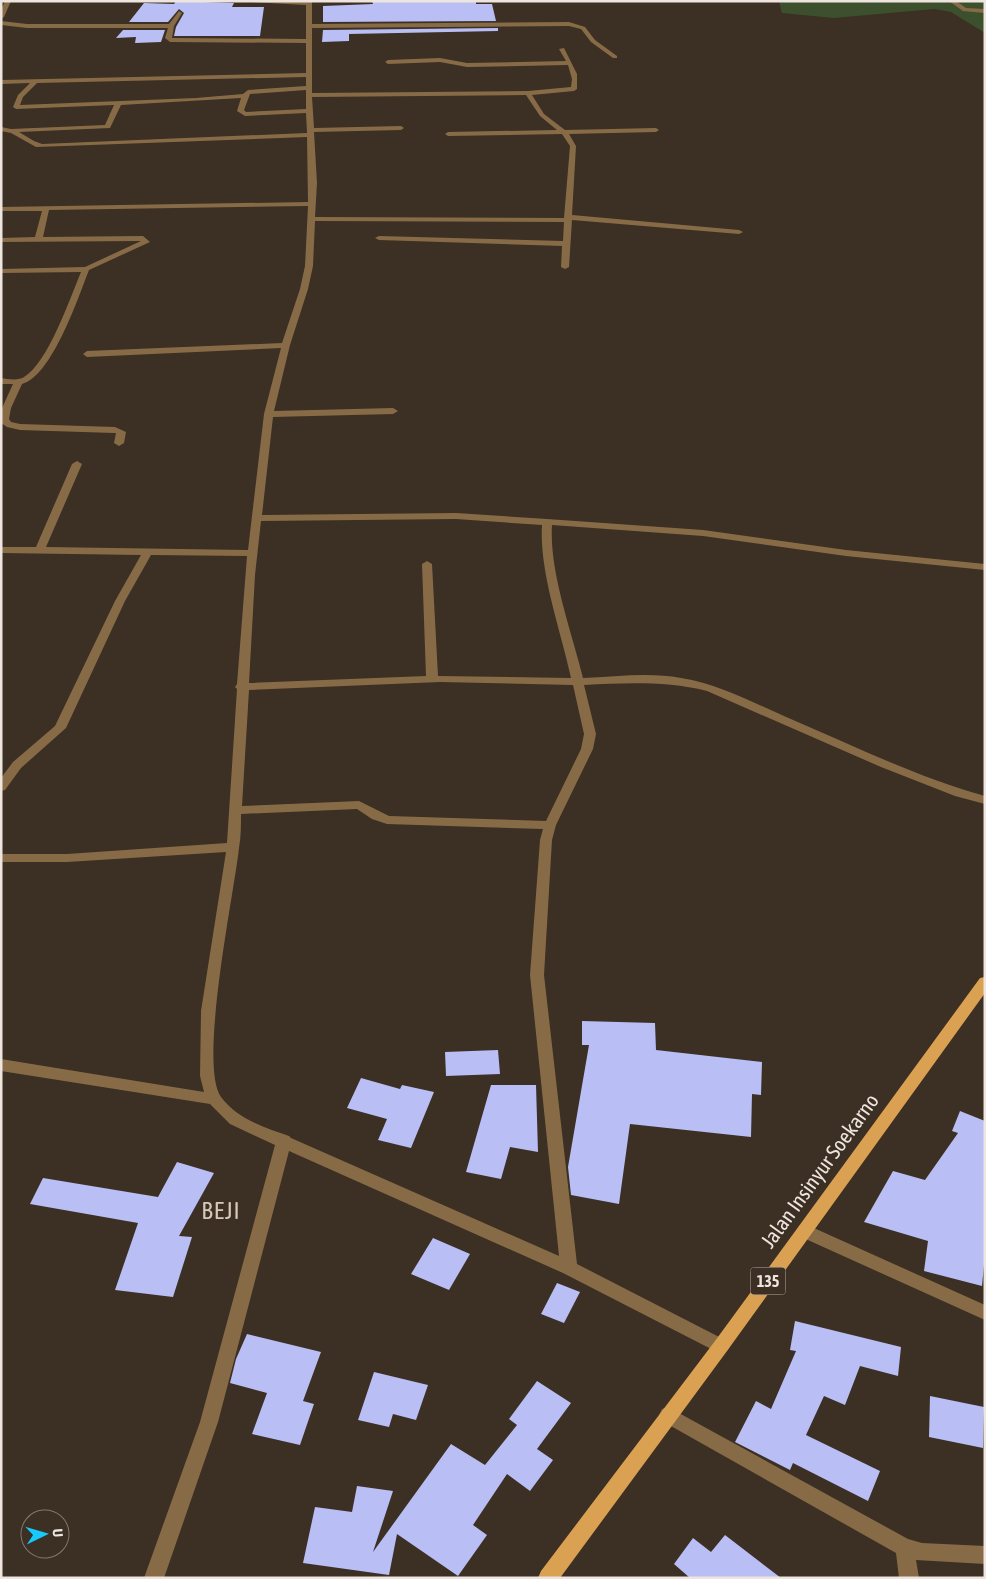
<svg xmlns="http://www.w3.org/2000/svg" width="986" height="1579" viewBox="0 0 986 1579" font-family="'Asap Condensed',sans-serif">
  <rect width="100%" height="100%" fill="#3c2f23"/>
  <!-- green -->
  <path fill="#3c502d" d="M779 1H985V33L951 12 934 9 834 18 782 13Z"/>
  <!-- building -->
  <g fill="#b9bef5">
    <path d="M176 1 234 3 232 7H264L260 36H174L176 27 184 13 179 9 168 22H129L144 3 174 4Z"/>
    <path d="M372 1H476V4H492L496 21 323 22V6L373 4Z"/>
    <path d="M498 28V31L349 34V41L322 42 323 30Z"/>
    <path d="M123 30H165L161 42 135 43 136 37 116 38Z"/>
    <path d="M582 1021 655 1023 656 1050 762 1062 761 1095 752 1094 751 1137 630 1124 619 1204 571 1195 568 1167 589 1045H582Z"/>
    <path d="M498 1050 500 1074 446 1076 445 1052Z"/>
    <path d="M361 1078 400 1089 402 1085 434 1092 411 1148 378 1140 387 1119 347 1108Z"/>
    <path d="M491 1085H536L538 1152 510 1147 501 1179 466 1172Z"/>
    <path d="M960 1111 985 1121V1254L982 1286 924 1271 928 1241 864 1222 893 1171 925 1180 958 1133 952 1131Z"/>
    <path d="M177 1162 214 1173 179 1236 192 1237 173 1297 115 1290 138 1223 30 1204 43 1178 158 1197Z"/>
    <path d="M433 1238 470 1254 449 1290 411 1274Z"/>
    <path d="M557 1283 580 1292 564 1323 541 1314Z"/>
    <path d="M795 1321 901 1347 898 1376 860 1366 845 1405 824 1396 806 1435 880 1471 868 1501 793 1463 790 1470 735 1442 756 1401 771 1409 796 1351 790 1350Z"/>
    <path d="M247 1334 321 1352 303 1401 314 1404 300 1445 252 1434 267 1393 230 1383 236 1359Z"/>
    <path d="M374 1372 428 1385 416 1420 393 1414 389 1427 358 1420Z"/>
    <path d="M537 1381 571 1403 537 1449 553 1460 530 1491 507 1474 473 1525 487 1535 458 1576 397 1534 389 1575 303 1563 315 1507 352 1512 357 1486 393 1491 373 1552 451 1444 485 1465 517 1425 509 1419Z"/>
    <path d="M930 1396 984 1407 983 1448 929 1437Z"/>
    <path d="M725 1535 781 1578H690L674 1564 693 1538 711 1552Z"/>
  </g>
  <g fill="none" stroke-linecap="round" stroke-linejoin="round">
    <!-- lane -->
    <path fill="#876b47" fill-rule="evenodd" d="M949 1H956L966 8 985 9V13L963 11Z"/>
    <!-- street -->
    <g fill="#876b47" fill-rule="evenodd">
      <path d="M5 1H11L4 17 1 19V10Z"/>
      <path d="M230 1H312V24L569 22 585 27 595 40 617 56V58H613L591 42 581 29 569 26 312 28V93L528 91 571 87 572 79 568 65 467 67 440 62 388 64 385 62 388 60 440 58 467 63 566 61 559 49 564 48 577 74V89L574 91 532 95 544 114 565 130 656 128 659 130 656 132 569 134 576 146 572 215 739 230 743 232 739 234 572 220 569 267 565 269 561 267 562 246 379 240 375 238 379 236 563 241 564 222 315 221 313 266 308 289 290 345 274 411 393 408 398 411 393 414 273 417 262 515 456 513 547 519 703 530 846 550 985 564V570L846 556 703 536 552 525C549 572 572 632 583 678 615 677 649 672 681 678 718 684 750 701 784 716 850 744 916 777 985 796V804L955 796 881 767 707 691C666 681 626 683 584 685L596 734 593 749 556 825 552 840 544 975 577 1264 727 1341 730 1346 727 1351 721 1354 715 1351 563 1273 289 1151 218 1422 164 1578H144L200 1422 275 1145 230 1124 210 1104 1 1071V1059L204 1092 200 1076 201 1011 226 852 67 862H1V854H67L227 843 237 689 235 687 237 684 247 556 151 555 125 601 66 728 21 768 5 790 1 791V778L13 762 55 726 115 601 141 555 1 553V547H36L72 464 77 461 82 464 46 547 248 550 264 414 281 348 87 357 83 354 87 351 282 343 300 289 305 266 308 206 49 210 43 237 143 236 150 242 89 270C78 298 52 376 22 384L11 408 9 419 11 422 20 424 115 427 126 432 124 443 119 446 114 443 116 433H114L20 430 7 427 1 423 2 408 13 384H1V378C8 379 18 381 24 377 48 363 70 298 81 272L1 273V269L85 267 141 241 1 242V238L35 237 42 211H1V207L308 202 307 137 36 147 11 133 1 131V127L11 129 105 125 114 105 16 109 13 107 18 95 30 83 1 84V80L306 73V43L170 42 165 38 168 28H27L1 25V21L27 24H169L179 11 182 13 174 26 172 38 306 39V5ZM306 77V86L248 90 243 94 196 98 20 105 23 97 37 83ZM306 90V109L246 112 244 110 250 94ZM526 95 540 116 557 130 448 132 445 134 448 136 562 134 570 146 564 218 315 217 317 183 314 132 401 130 404 128 401 126 314 128 312 97ZM241 98 237 111 245 116 306 113 307 133 42 144 34 141 19 132 110 128 121 105ZM456 519 542 525C539 572 561 631 571 678L438 676 432 564 427 561 422 564 426 676 249 683 255 575 261 521ZM440 682 573 685 584 734 581 749 546 821 389 816 359 801 242 806 249 690ZM357 809 372 819 387 824 543 829 540 840 530 975 559 1256 291 1138 289 1136C266 1128 237 1119 221 1097 198 1064 234 894 239 848 241 837 241 825 241 814Z"/>
      <path d="M805 1224 985 1305V1320L799 1236 797 1231 799 1226Z"/>
      <path d="M668 1407 908 1539 922 1543 985 1546V1564L916 1560 919 1578H899L896 1553 662 1421 659 1415 662 1409Z"/>
    </g>
    <!-- primary -->
    <path fill="#dba153" fill-rule="evenodd" d="M985 977V993L727 1351 560 1578H538L541 1571 715 1341 980 978Z"/>
  </g>
  <g text-anchor="middle" stroke-width="5" stroke-linejoin="round" paint-order="stroke">
    <!-- shield labels -->
    <rect fill="#3c2f23" stroke="#b9aea6" stroke-width="1" x="750.5" y="1267.5" width="35" height="27" rx="4"/>
    <g font-size="16" font-weight="bold" fill="#eee5de">
      <text x="768" y="1287">135</text>
    </g>
    <!-- near-street labels -->
    <g font-size="21" fill="#eee5de" stroke="#3c2f23">
      <text transform="translate(820 1171) rotate(-54)" y="7">Jalan Insinyur Soekarno</text>
    </g>
    <!-- near-quarter labels -->
    <g font-size="24" letter-spacing="1" fill="#d8c8b9" stroke="#3c2f23">
      <text x="221" y="1219">BEJI</text>
    </g>
  </g>
  <!-- border -->
  <rect width="986" height="1579" fill="none" stroke="#eee5de" stroke-width="5"/>
  <!-- north arrow -->
  <g transform="translate(45 1534) rotate(85)"><circle r="24" fill="#3c2f23" stroke="#83786e"/>
  <path d="M0-4L9 19L0 12L-9 19Z" fill="#16cafb"/>
  <text y="-8" font-size="14" font-weight="bold" text-anchor="middle" fill="#eee5de">U</text>
  </g>
</svg>
